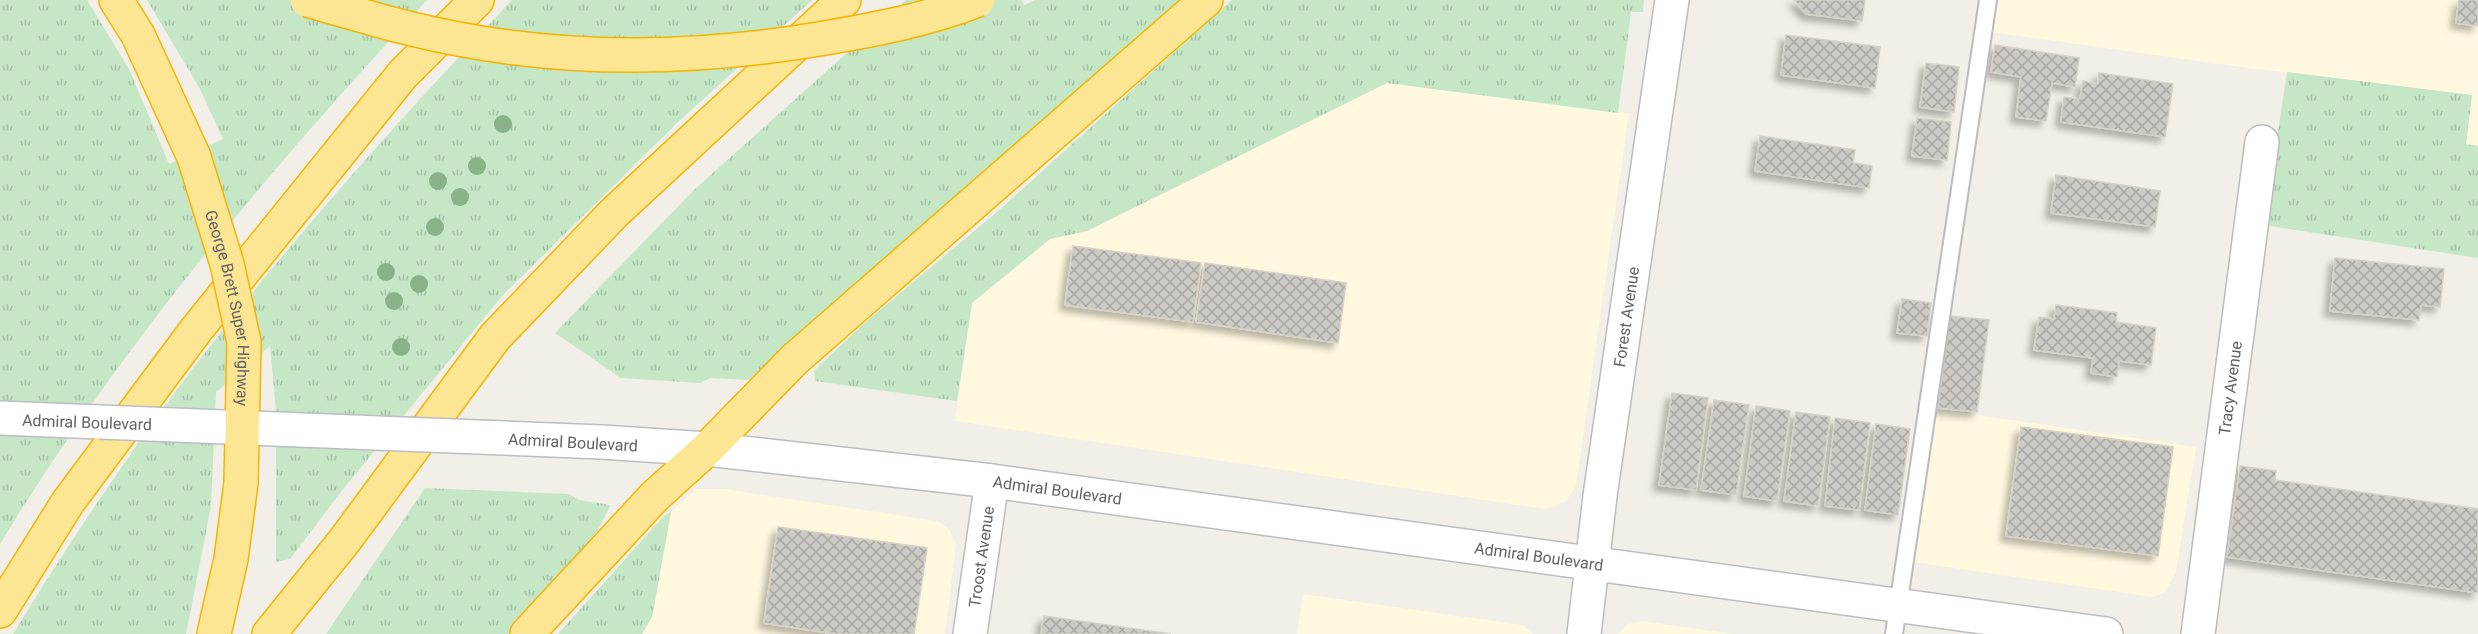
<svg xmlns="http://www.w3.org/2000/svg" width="2478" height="634" viewBox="0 0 2478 634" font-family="Roboto,sans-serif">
  <defs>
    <pattern id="grass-tufts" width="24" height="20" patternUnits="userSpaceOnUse" patternTransform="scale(1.5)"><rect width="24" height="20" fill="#c5e7c6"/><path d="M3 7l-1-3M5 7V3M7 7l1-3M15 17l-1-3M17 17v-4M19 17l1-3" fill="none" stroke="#a3bfa5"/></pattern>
    <pattern id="building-cross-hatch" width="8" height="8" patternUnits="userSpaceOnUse" patternTransform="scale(1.5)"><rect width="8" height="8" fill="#cccac4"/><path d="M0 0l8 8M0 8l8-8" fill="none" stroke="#a9a7a3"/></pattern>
    <filter id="shadow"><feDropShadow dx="-5.5" dy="5.5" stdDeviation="3" flood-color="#0004"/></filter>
  </defs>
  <rect width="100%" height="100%" fill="#f1efe7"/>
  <!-- commercial -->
  <g fill="#fef8df">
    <path d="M1995 0H2478V146L2466 144 2471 95 2248 68 1990 32Z"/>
    <path d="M1387 83 1629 113 1576 486 1566 501 1545 509 955 421 972 303 1050 239 1087 231Z"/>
    <path d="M1922 407 2196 447 2176 572 2165 592 2153 597 1899 560Z"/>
    <path d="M696 489H724L937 521 949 529 956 545 945 634H642L652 617 671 512Z"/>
    <path d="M1303 594 1523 625 1533 634H1297Z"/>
    <path d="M1642 621 1733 634H1618L1628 624Z"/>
  </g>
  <!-- grass -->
  <g fill="url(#grass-tufts)">
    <path d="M0 0H87L129 69 169 164 223 139 200 89 147 0H427C270 169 120 346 0 544Z"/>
    <path d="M512 0H812L678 122 503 295 340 493 290 559 276 562V411L270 346 216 392 211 506 186 634H13C72 538 136 442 205 353 300 229 405 114 512 0Z"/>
    <path d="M906 0H1022L1024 5 1035 0H1181L751 380 710 378 701 383 621 378 555 333 694 190Z"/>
    <path d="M1232 0H1644L1643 12H1631L1618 113 1387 83 1087 231 1050 239 972 303 957 401 815 381 814 371 861 326 998 211Z"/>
    <path d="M2287 72 2472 95 2466 144 2478 146V258L2264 225Z"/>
    <path d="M425 488 569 494 579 500 610 505C590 556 544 595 508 634H326Z"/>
    <path d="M671 512 652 617 642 634H558L664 516Z"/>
  </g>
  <!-- building -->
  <g fill="url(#building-cross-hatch)" stroke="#d5d1c6" stroke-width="1.5" filter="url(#shadow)">
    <path d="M1794 0H1865L1862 21 1806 14Z"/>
    <path d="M2459 0H2478V26L2456 23Z"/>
    <path d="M1786 35 1880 47 1875 88 1781 75Z"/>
    <path d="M1995 45 2079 58 2075 87 2052 83 2046 121 2016 117 2021 77 1991 72Z"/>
    <path d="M1926 63 1959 67 1954 112 1920 107Z"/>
    <path d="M2099 73 2173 84 2165 137 2061 122 2064 97 2080 99 2083 81 2098 84Z"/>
    <path d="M1917 118 1951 122 1947 160 1912 156Z"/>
    <path d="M1760 136 1855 150 1853 163 1872 166 1869 188 1755 171Z"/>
    <path d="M2056 175 2160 191 2155 227 2051 213Z"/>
    <path d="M1073 246 1201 263 1193 322 1065 305Z"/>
    <path d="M2335 258 2444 269 2440 307 2421 305 2419 320 2330 311Z"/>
    <path d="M1205 263 1346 283 1338 343 1196 322Z"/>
    <path d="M1902 299 1931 303 1927 336 1897 333Z"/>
    <path d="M2056 305 2117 313 2116 322 2156 328 2151 365 2119 361 2117 377 2091 373 2093 358 2034 350 2039 317 2054 319Z"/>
    <path d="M1950 316 1989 320 1977 412 1938 408Z"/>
    <path d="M1672 393 1708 398 1696 490 1659 485Z"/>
    <path d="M1714 400 1749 405 1736 495 1701 490Z"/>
    <path d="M1756 406 1790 411 1777 501 1744 496Z"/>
    <path d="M1796 412 1830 417 1818 506 1784 501Z"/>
    <path d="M1835 418 1870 423 1859 510 1825 506Z"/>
    <path d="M1876 424 1910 429 1898 515 1865 510Z"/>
    <path d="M2021 427 2173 447 2158 556 2006 536Z"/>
    <path d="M2240 466 2276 471 2275 480 2478 509V593L2227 557Z"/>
    <path d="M778 527 927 548 914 634H836L764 623Z"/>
    <path d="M1044 616 1171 634H1041Z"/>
  </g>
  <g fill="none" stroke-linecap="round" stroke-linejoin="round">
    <!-- lane casing -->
    <g stroke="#babcc1" stroke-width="20">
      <path id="lane" d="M1894 634 1988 0"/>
    </g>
    <!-- street casing -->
    <g stroke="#babcc1" stroke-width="36">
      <g id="street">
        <path id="s1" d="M1584 634 1600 496 1672 0"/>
        <path id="s2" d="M2198 634 2262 142"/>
      </g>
    </g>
    <!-- secondary casing -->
    <g stroke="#bbbdc3" stroke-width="36">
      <g id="secondary">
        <path d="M0 418 100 422"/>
        <path id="s3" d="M602 442 707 449 992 481 2106 634"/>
        <path id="s4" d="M970 634 992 481"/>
      </g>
    </g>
    <!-- highway casing -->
    <g stroke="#f6b402" stroke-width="36">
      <g id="highway">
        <path d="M116 0 138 35 194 157"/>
        <path d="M0 611 68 502 196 330 403 74 477 0"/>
        <path d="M214 634 231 559 241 483"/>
        <path d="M269 634 345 540 495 337 614 213 844 0"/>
        <path d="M527 634 655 496 707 449 795 359 1206 0"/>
      </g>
    </g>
    <!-- lane -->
    <use href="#lane" stroke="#fff" stroke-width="16"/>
    <!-- street -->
    <use href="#street" stroke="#fff" stroke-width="33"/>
    <!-- secondary -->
    <use href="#secondary" stroke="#fff" stroke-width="33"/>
    <!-- highway -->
    <use href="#highway" stroke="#fce693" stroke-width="33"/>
    <!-- secondary-bridge casing -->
    <g stroke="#bbbdc3" stroke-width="36" stroke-linecap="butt">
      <path id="secondary-bridge" d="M100 422 602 442"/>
    </g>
    <!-- highway-bridge casing -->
    <g stroke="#f6b402" stroke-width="36" stroke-linecap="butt">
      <g id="highway-bridge">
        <path d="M307 0C341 9 374 20 408 28 544 62 682 62 819 39 873 30 927 20 978 0"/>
        <path id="s5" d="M194 157 227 264 244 342 241 483"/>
      </g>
    </g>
    <!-- secondary-bridge -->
    <use href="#secondary-bridge" stroke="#fff" stroke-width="33"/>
    <!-- highway-bridge -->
    <use href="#highway-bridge" stroke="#fce693" stroke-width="33"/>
  </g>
  <!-- trees -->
  <g fill="#89b288">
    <circle cx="503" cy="124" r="9"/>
    <circle cx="477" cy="166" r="9"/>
    <circle cx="438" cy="181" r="9"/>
    <circle cx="460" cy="197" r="9"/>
    <circle cx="435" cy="227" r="9"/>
    <circle cx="386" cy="272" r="9"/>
    <circle cx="419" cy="284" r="9"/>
    <circle cx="394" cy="301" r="9"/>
    <circle cx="401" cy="347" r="9"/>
  </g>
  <g text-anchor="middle" stroke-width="4.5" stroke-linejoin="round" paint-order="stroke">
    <!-- street labels -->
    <g font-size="16" fill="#5f6267" stroke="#fff">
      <text dy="6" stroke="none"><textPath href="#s5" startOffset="156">George Brett Super Highway</textPath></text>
      <text dy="6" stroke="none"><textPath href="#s1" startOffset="320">Forest Avenue</textPath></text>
      <text dy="6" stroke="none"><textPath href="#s2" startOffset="248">Tracy Avenue</textPath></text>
      <text transform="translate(87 422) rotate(2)" y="6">Admiral Boulevard</text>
      <text transform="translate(573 442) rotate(3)" y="6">Admiral Boulevard</text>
      <text dy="6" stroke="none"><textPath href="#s3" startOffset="458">Admiral Boulevard</textPath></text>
      <text dy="6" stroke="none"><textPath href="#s3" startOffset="944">Admiral Boulevard</textPath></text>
      <text dy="6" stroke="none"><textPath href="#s4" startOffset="78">Troost Avenue</textPath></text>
    </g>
  </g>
</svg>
